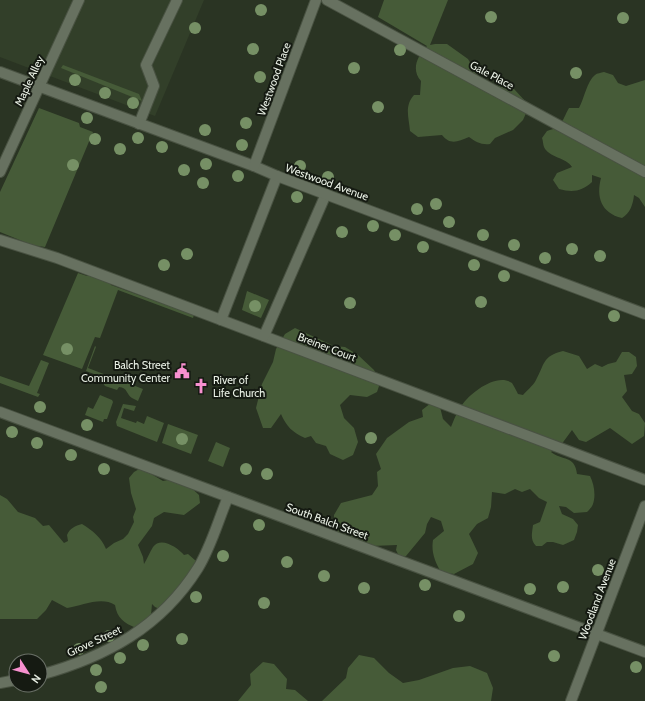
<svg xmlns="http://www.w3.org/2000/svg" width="645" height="701" viewBox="0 0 645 701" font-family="Cabin,sans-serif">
  <rect width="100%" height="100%" fill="#2a3423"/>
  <!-- built -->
  <path fill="#323f29" d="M0 0H204L155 116 0 57Z"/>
  <!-- green -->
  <g fill="#465b38">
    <path d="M384 0H448L430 45 435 44H447L468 59 478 76 494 85 514 89 526 102 527 111 523 120 513 130 495 138 490 144C481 145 476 142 469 137 458 141 451 146 442 135L418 137 410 131C409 118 404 106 414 95H420L421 81C411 70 417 56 427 46L378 17Z"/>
    <path d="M63 65 139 94 142 101 61 68Z"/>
    <path d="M604 72 613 75 618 83 626 86 645 80V207L639 198 634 195C633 205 630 213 622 218 601 213 596 197 601 178L592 175V182C582 191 573 193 559 189L553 180 557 173 572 167C566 157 549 158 544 147 543 145 543 140 542 138L547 131C564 126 561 122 569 108H579C584 99 587 81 595 75 597 73 601 73 604 72Z"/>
    <path d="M39 108 79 123 80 127 93 132 45 247 32 245 0 232V192Z"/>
    <path d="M78 273 87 276 91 273 110 283 111 285 194 315 193 318 118 290 100 338 95 337 82 369 43 355Z"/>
    <path d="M247 291 269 300 261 318 242 310Z"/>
    <path d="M295 328 334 346 345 347 358 355 374 370 380 383 377 392 367 397 350 395 340 405 344 418 354 428 358 442 353 455 343 460 330 454 326 446 316 443 311 436 305 438C293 433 286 426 281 414L271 428H263L256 408 262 384 273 362 276 349 285 334Z"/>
    <path d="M95 346 96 347 88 368 143 389 138 401C136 400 134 399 132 398 126 394 128 388 119 387L117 390 105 386 103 383 105 378 86 371Z"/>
    <path d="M563 351 579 356 587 369 595 364 602 367 608 364 616 362 622 352H629L636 357 637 366 632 374 624 375 627 391 622 397 632 411 639 414 645 423 644 436 632 444 610 428 586 442 579 440 572 430 561 445 551 452C562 461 575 455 577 474L590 476C594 484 596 495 593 504 592 507 589 510 587 512L574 513 566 507 559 506 562 514 573 519 578 525 577 532 574 540 563 545 553 542H547L542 546H536C530 540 532 533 533 525L540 522 547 502 539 498 530 489 522 492 515 489 505 494 492 492 491 507 488 518 477 524 469 534 478 553 473 564 454 574 441 572C435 562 431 552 433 540L444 531 441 521 431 517 427 524 425 533 406 556H399L396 550 397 545 372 546 340 535 334 528V515L341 503 372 495 378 486 377 472 381 469 376 454 387 438 409 422 423 417 422 410 431 403 440 407 443 419 451 427C454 420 457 411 462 405 470 393 497 372 512 383 514 386 516 390 518 394L523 395C527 390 533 386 536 380 545 364 542 356 563 351Z"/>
    <path d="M41 360 49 363 37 393 40 394 38 397 0 383V376L29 386Z"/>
    <path d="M100 395 112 400 113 402 107 419H104L103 422 85 415 88 407 93 409Z"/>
    <path d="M123 404 136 406 134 411 124 408 121 418 136 423 137 421 144 424 147 416 164 423 157 442 117 426 116 422Z"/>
    <path d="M168 424 198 435 191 454 162 443Z"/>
    <path d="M216 442 230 448 223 467 208 461Z"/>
    <path d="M141 468 163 481 173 479 187 484 199 495 200 503 184 515 164 512 154 518 152 526 138 545 143 557 144 564C147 559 150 552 153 547 161 536 178 548 184 555L188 554 196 561C193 573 187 586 175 590L169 601 162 610 155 607 152 604 151 615 136 628C124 623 117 618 115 605 101 596 82 606 67 608L52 600 46 610 37 619H0V495L7 499 18 512 35 518 43 526 49 525 64 543 68 541 67 535C70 528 75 526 82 524 93 531 101 537 106 549L114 543 123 539 128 534 134 522 133 517 136 509 131 493 129 478 134 472Z"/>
    <path d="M359 655 374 658 389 673 403 683 419 680 453 668 470 666 487 673 493 688 491 701H322L346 678 348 668Z"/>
    <path d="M263 662 274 664 287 679 286 689 295 690 308 701H238L251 685 250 674Z"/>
  </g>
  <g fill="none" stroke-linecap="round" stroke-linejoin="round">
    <!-- lane casing -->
    <g stroke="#495242" stroke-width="12">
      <g id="lane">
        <path d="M327 0 645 172"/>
        <path d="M139 124 154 86 146 65 177 0"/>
        <path d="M0 172 79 0"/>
        <path d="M0 240 57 258 645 480"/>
        <path d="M221 320 277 176"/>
        <path d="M264 336 326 194"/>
      </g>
    </g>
    <!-- street casing -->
    <g stroke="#495242" stroke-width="12">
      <g id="street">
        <path d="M0 72 254 166 277 176 645 314"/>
        <path d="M254 166 316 0"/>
        <path d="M0 412 645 652"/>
        <path d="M40 675C106 657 161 627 198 568 211 547 218 521 228 497"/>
        <path d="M0 683 16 680"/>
        <path d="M571 701 645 506"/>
      </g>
    </g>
    <!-- lane -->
    <use href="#lane" stroke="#677160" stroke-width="10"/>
    <!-- street -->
    <use href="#street" stroke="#677160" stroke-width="10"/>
  </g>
  <!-- trees -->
  <g fill="#769065">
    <circle cx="261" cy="10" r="6"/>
    <circle cx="491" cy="17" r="6"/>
    <circle cx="623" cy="18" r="6"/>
    <circle cx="195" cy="28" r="6"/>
    <circle cx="253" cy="49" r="6"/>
    <circle cx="400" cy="50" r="6"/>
    <circle cx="354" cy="68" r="6"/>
    <circle cx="576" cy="73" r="6"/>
    <circle cx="260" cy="77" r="6"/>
    <circle cx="75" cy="80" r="6"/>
    <circle cx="105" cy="93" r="6"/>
    <circle cx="133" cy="103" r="6"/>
    <circle cx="378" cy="107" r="6"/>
    <circle cx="87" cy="118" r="6"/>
    <circle cx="246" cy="123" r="6"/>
    <circle cx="205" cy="130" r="6"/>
    <circle cx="138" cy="138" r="6"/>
    <circle cx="95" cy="139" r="6"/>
    <circle cx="242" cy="145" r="6"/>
    <circle cx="162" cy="147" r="6"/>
    <circle cx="120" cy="149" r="6"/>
    <circle cx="206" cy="164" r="6"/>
    <circle cx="73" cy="165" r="6"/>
    <circle cx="300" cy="166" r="6"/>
    <circle cx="184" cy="170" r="6"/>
    <circle cx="238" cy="176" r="6"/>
    <circle cx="328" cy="177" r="6"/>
    <circle cx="203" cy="183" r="6"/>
    <circle cx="297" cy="197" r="6"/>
    <circle cx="436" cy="204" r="6"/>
    <circle cx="417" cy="209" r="6"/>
    <circle cx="449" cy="222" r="6"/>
    <circle cx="373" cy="226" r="6"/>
    <circle cx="342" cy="232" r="6"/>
    <circle cx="395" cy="235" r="6"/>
    <circle cx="483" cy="235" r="6"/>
    <circle cx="514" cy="245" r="6"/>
    <circle cx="423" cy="247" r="6"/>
    <circle cx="572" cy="249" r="6"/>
    <circle cx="187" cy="254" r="6"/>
    <circle cx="600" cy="256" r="6"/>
    <circle cx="545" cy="258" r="6"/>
    <circle cx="164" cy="265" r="6"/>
    <circle cx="474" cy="265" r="6"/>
    <circle cx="504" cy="276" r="6"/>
    <circle cx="481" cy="302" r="6"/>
    <circle cx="350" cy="303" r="6"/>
    <circle cx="255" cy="306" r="6"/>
    <circle cx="614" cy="316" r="6"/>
    <circle cx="67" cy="349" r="6"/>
    <circle cx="40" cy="407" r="6"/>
    <circle cx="87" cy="425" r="6"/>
    <circle cx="12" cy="432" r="6"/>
    <circle cx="371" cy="438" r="6"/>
    <circle cx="182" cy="439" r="6"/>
    <circle cx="37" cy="443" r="6"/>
    <circle cx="71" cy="455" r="6"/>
    <circle cx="104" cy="469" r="6"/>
    <circle cx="246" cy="469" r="6"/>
    <circle cx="267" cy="474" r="6"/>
    <circle cx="259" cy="525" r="6"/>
    <circle cx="223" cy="556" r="6"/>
    <circle cx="287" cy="562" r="6"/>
    <circle cx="598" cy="570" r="6"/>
    <circle cx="324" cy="576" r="6"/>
    <circle cx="425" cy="585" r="6"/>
    <circle cx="563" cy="587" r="6"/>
    <circle cx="364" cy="588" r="6"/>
    <circle cx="530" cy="589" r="6"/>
    <circle cx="196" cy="597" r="6"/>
    <circle cx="264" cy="603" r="6"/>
    <circle cx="459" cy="616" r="6"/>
    <circle cx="109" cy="636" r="6"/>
    <circle cx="182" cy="639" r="6"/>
    <circle cx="143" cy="645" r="6"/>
    <circle cx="79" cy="649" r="6"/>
    <circle cx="554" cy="656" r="6"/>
    <circle cx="120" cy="658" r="6"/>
    <circle cx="636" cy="667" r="6"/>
    <circle cx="96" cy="670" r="6"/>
    <circle cx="101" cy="687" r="6"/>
  </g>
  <!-- icons -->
  <defs>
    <g id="civic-bare" transform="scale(1.2)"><path d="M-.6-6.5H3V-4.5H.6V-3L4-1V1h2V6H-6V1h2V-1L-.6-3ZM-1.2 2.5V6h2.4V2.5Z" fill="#f790cf" stroke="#151a12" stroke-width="2.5" paint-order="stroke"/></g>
    <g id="church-bare" transform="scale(1.2)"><path d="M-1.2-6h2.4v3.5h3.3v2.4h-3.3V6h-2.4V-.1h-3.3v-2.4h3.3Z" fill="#f790cf" stroke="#151a12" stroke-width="2.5" paint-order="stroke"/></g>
  </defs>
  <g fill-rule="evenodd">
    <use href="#civic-bare" x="182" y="371"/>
    <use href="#church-bare" x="201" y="386"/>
  </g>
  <g text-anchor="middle" stroke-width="4" stroke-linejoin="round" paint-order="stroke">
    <!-- street labels -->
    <g font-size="11" fill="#eaf1e6" stroke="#151a12">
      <text transform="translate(492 75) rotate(28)" y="4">Gale Place</text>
      <text transform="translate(274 79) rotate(-70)" y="4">Westwood Place</text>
      <text transform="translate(29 81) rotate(-65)" y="4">Maple Alley</text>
      <text transform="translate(327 182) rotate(20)" y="4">Westwood Avenue</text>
      <text transform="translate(327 347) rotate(21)" y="4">Breiner Court</text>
      <text transform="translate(327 521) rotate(20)" y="4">South Balch Street</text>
      <text transform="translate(597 599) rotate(-69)" y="4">Woodland Avenue</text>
      <text transform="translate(94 641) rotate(-25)" y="4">Grove Street</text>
    </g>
    <!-- poi labels -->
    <g font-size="11" fill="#eaf1e6" stroke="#151a12" text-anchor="end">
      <text x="170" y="369">Balch Street<tspan x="170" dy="13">Community Center</tspan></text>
      <text x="213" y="384" text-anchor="start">River of<tspan x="213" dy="13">Life Church</tspan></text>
    </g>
  </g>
  <!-- north arrow -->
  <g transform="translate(28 673) rotate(126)"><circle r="19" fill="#151a12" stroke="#6a7067"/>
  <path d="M0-3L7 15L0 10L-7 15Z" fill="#f790cf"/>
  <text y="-6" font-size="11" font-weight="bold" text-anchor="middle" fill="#eaf1e6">N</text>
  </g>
</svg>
